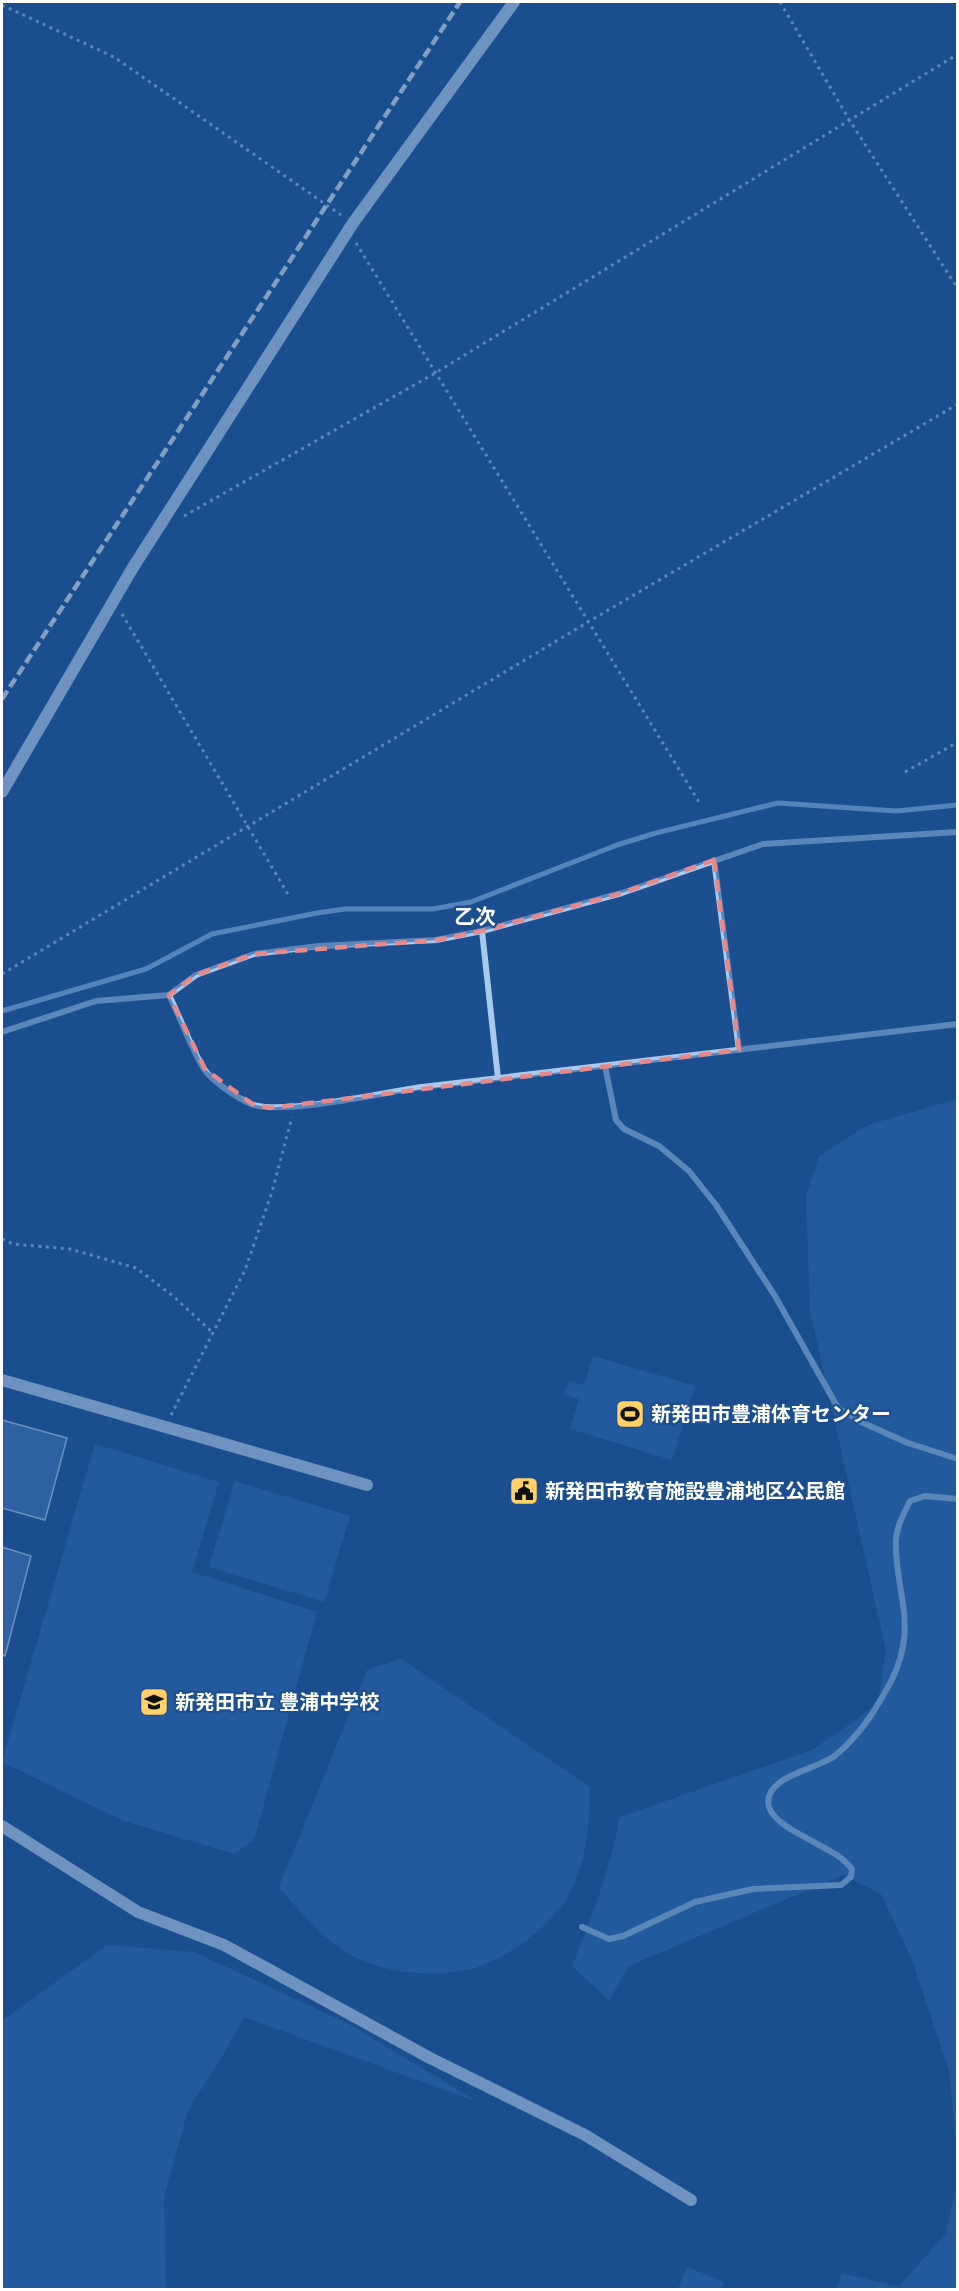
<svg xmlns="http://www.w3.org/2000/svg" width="959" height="2291" viewBox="0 0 959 2291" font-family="Poppins,'Noto Sans JP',sans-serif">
  <rect width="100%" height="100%" fill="#1b4f8f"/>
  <!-- green -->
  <g fill="#2e69ad">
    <path d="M957 1099V2151L949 2071 911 1957 881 1894 843 1875 629 1966 609 2000 572 1966C592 1918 610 1868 620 1817L812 1750 856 1720 872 1707 879 1696 886 1651 810 1310 806 1197 819 1156 868 1125Z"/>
    <path d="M593 1356 695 1386 672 1460 570 1429 579 1399 564 1394 568 1381 584 1385Z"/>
    <path d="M95 1444 219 1482 192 1572 317 1612 254 1840 234 1854 124 1821 2 1762Z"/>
    <path d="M235 1481 350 1516 324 1602 286 1590 289 1580 285 1590 209 1567Z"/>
    <path d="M401 1659 590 1787C589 1829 587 1859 568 1897 564 1905 556 1912 551 1918 533 1940 490 1967 462 1971 422 1977 374 1972 340 1948 316 1931 298 1909 279 1887L367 1670Z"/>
    <path d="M107 1945 194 1952 347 2023 478 2102 244 2017 220 2060 188 2110 164 2197 166 2289H2V2021Z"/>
    <path d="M957 2183V2289H836L842 2273 899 2287 946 2233Z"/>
    <path d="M687 2267 724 2282 721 2289H678Z"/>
  </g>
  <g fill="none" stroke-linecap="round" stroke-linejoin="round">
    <!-- stream -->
    <path stroke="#9cc4f0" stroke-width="5" d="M2 1011 146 969 212 934 317 913 345 909H433L471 902 617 845 656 833 778 803 896 811 958 805"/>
  </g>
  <!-- building -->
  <g fill="#4478b7" stroke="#cfe3fa" stroke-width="1.5">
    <path d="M2 1420 67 1438 45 1520 2 1508Z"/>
    <path d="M2 1547 31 1556 5 1656 2 1655Z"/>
  </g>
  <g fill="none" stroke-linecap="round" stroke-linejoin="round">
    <!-- path -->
    <g stroke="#a9c9ee" stroke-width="3" stroke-dasharray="3 4.5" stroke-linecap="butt">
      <path d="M780 2 850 121 958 289"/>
      <path d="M2 5 114 57 341 215"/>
      <path d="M356 243 699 802"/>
      <path d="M184 516 437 372 958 54"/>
      <path d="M122 614 289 896"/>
      <path d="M905 772 958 742"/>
      <path d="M2 974 588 622 958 404"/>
      <path d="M2 1239 13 1244 70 1249 136 1268 173 1296 213 1333"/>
      <path d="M171 1415 245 1270 272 1192 292 1117"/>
    </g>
    <!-- street -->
    <g stroke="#a9c9ee" stroke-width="6">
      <path d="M714 860 739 1050"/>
      <path d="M482 931 498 1078"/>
      <path d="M169 995C181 1019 190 1046 204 1069 212 1081 237 1098 251 1104 281 1116 385 1092 422 1087 600 1065 779 1046 958 1024"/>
      <path d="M2 1032 96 1001 169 995 196 975 254 954 319 946 436 940 482 931 622 893 763 844 958 832"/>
      <path d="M605 1066 616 1120 624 1129 659 1146 689 1171 716 1205 775 1296 838 1408 861 1422 908 1443 958 1459"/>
      <path d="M582 1927 609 1939 623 1936 695 1902 753 1889 841 1885 851 1877 852 1869C849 1866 846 1862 842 1859 826 1845 775 1828 769 1807 761 1776 820 1769 836 1755 850 1743 862 1729 872 1714 887 1690 901 1668 904 1639 908 1606 894 1573 896 1539 897 1526 904 1513 910 1501L925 1496 958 1499"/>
    </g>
    <!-- secondary -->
    <g stroke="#d6e6fa" stroke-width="12">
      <path d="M2 792 132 569 353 223 514 2"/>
      <path d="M2 1380 367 1485"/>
      <path d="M2 1826 138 1912 224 1945 430 2058 585 2135 691 2200"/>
    </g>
    <!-- rail -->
    <path stroke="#fff" stroke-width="4.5" stroke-dasharray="10 4.5" stroke-linecap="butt" d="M2 699 460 2"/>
  </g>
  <!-- marked area -->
  <path d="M0 0H959V2291H0ZM714 860 739 1050 270 1108 252 1104 205 1069 169 995 196 975 254 954 436 940 482 931 622 893Z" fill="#1b4f8f" fill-opacity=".55" fill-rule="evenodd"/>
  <path fill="none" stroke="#e88989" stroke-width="4.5" stroke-dasharray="12 8" stroke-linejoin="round" d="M714 860 739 1050 270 1108 252 1104 205 1069 169 995 196 975 254 954 436 940 482 931 622 893Z"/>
  <!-- icons -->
  <defs>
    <g id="stadium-square" transform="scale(1.5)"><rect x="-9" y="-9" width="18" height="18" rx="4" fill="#ffd166" stroke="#1b4f8f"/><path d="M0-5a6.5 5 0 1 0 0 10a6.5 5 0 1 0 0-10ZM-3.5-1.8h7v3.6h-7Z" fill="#111"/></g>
    <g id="civic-square" transform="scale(1.5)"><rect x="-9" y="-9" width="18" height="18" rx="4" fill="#ffd166" stroke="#1b4f8f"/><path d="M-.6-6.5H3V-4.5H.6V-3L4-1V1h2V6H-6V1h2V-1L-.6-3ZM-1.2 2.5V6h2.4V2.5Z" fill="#111"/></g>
    <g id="school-square" transform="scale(1.5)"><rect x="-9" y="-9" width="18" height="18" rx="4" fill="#ffd166" stroke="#1b4f8f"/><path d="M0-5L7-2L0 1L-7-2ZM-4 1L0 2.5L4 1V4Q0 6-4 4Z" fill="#111"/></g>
  </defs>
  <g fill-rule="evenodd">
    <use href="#stadium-square" x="630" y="1414"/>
    <use href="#civic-square" x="524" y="1491"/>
    <use href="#school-square" x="154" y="1702"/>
  </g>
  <g text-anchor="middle" stroke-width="4.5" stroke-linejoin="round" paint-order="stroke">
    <!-- poi labels -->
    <g font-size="20" font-weight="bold" fill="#fff" stroke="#1b4f8f" text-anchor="start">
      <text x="651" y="1421">新発田市豊浦体育センター</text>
      <text x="545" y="1498">新発田市教育施設豊浦地区公民館</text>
      <text x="175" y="1709">新発田市立 豊浦中学校</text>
    </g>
    <!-- neighbourhood labels -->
    <g font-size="21" font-weight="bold" fill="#fff" stroke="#1b4f8f">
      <text x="475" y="924">乙次</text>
    </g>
  </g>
  <!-- border -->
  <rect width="959" height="2291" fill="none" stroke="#ffffff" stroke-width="6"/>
</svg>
